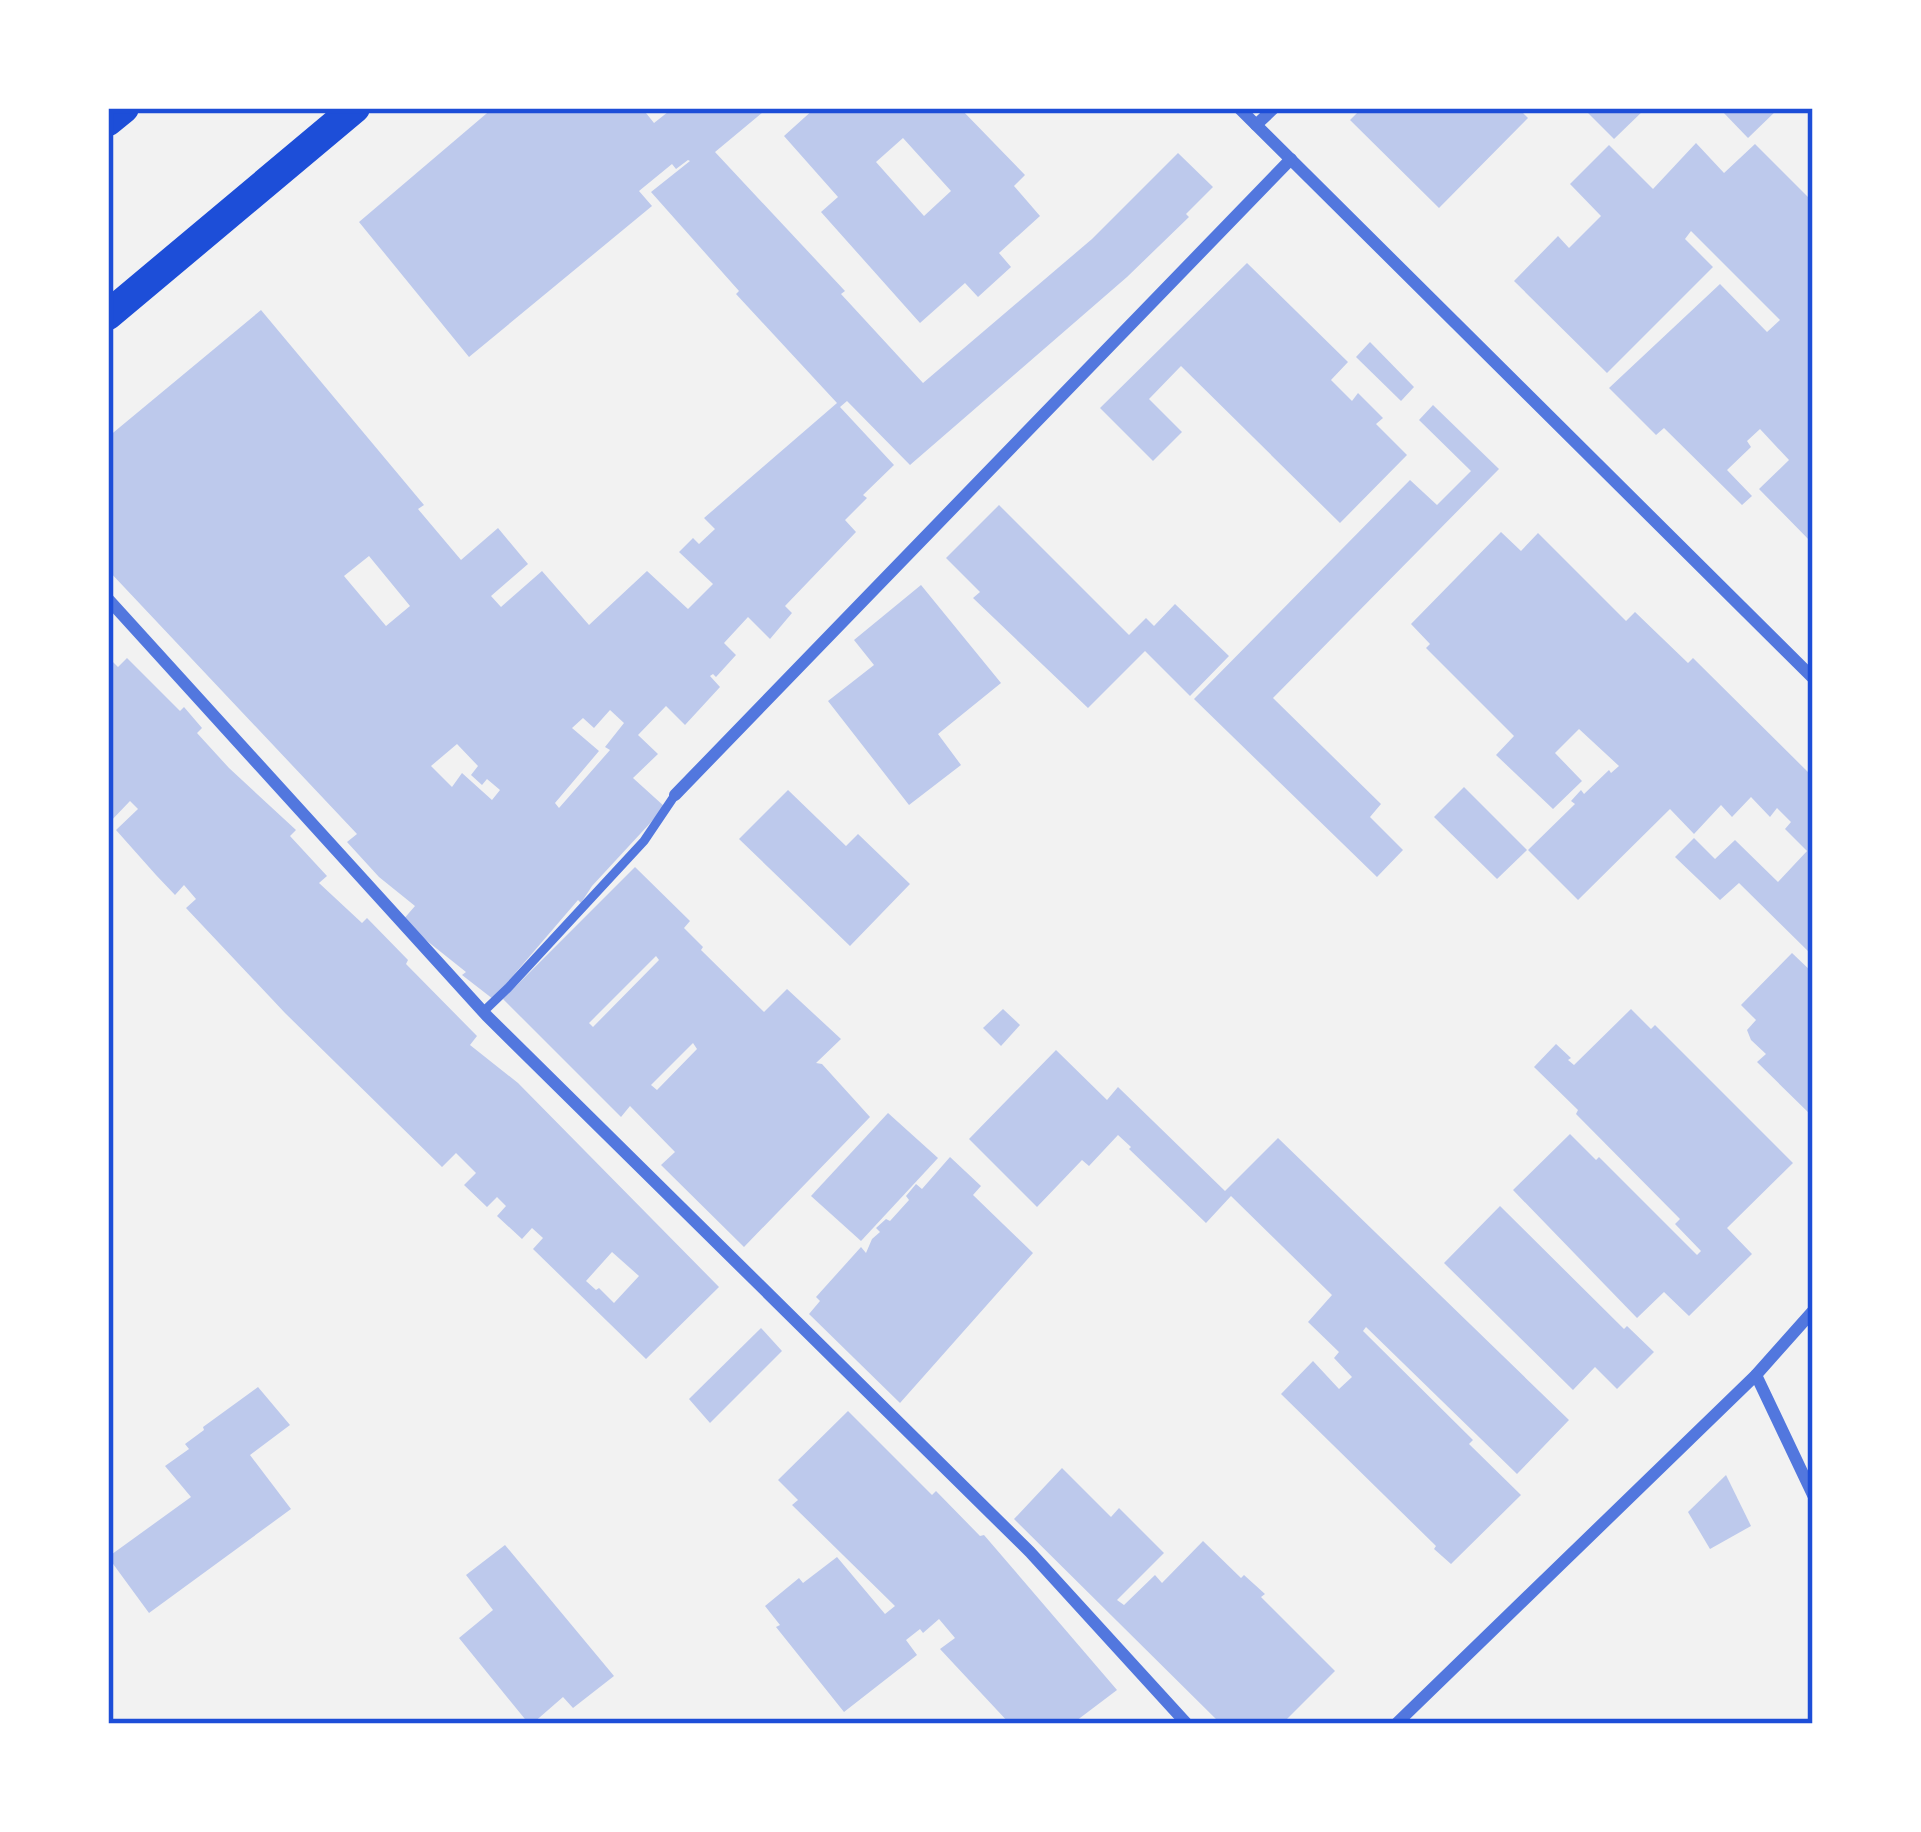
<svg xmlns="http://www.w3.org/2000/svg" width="1921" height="1832" viewBox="0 0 1921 1832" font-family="'Space Grotesk',sans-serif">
  <rect width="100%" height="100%" fill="#f2f2f2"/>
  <!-- building -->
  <g fill="#bdc9ec" fill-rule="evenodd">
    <path d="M493 108H642L654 123 673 108H768L715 152 845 291 841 294 923 383 1092 239 1178 153 1213 187 1186 214 1189 217 1127 277 910 465 847 401 840 407 894 465 863 495 867 498 845 520 856 532 785 606 792 613 770 639 748 617 724 643 736 655 716 677 713 674 710 676 720 687 685 725 666 706 638 735 658 754 633 778 665 807 592 886 581 903 578 900 493 999 462 975 466 972 402 921 415 906 379 877 347 842 357 834 108 570V437L261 310 424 505 418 509 461 560 498 528 528 564 491 596 501 607 542 571 589 625 647 571 688 609 713 584 679 552 693 538 699 544 715 529 704 518 837 403 736 294 739 291 651 192 690 161 688 160 676 169 672 164 639 191 652 206 469 357 359 222ZM369 556 410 606 386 626 344 576ZM610 710 624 723 605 747 610 750 559 808 555 803 599 751 572 728 583 718 594 728ZM457 744 478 766 471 775 482 785 487 779 500 790 492 800 462 773 452 787 431 766Z"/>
    <path d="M815 108H960L1025 175 1014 186 1040 216 999 253 1011 267 978 297 965 283 920 323 821 212 838 197 784 136ZM903 138 951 191 924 216 876 162Z"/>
    <path d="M1362 108H1528L1523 113 1528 118 1439 208 1350 120Z"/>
    <path d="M1583 108H1646L1614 139Z"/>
    <path d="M1724 108H1779L1748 138 1721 110Z"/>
    <path d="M1696 143 1724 173 1755 144 1813 202V544L1759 489 1789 460 1760 429 1747 441 1751 447 1727 470 1752 496 1742 505 1664 428 1656 435 1609 388 1720 284 1767 332 1780 320 1691 231 1685 239 1713 267 1607 373 1514 281 1558 236 1569 248 1601 216 1570 184 1609 145 1653 189Z"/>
    <path d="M1247 263 1348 362 1331 380 1352 401 1358 393 1383 418 1376 424 1407 455 1340 523 1181 366 1149 399 1182 432 1153 461 1100 408Z"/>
    <path d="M1370 342 1414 387 1401 401 1356 357Z"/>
    <path d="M1433 405 1499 469 1273 698 1381 804 1370 817 1403 850 1377 877 1194 699 1410 480 1437 505 1471 471 1419 420Z"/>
    <path d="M999 505 1129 635 1146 618 1154 626 1175 604 1229 656 1190 696 1145 651 1088 708 973 598 980 592 946 558Z"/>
    <path d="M1501 532 1521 551 1538 533 1626 621 1635 612 1688 663 1693 658 1813 777V956L1739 883 1720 900 1675 857 1694 838 1715 859 1735 840 1778 882 1807 851 1785 829 1791 822 1777 808 1770 817 1751 797 1732 817 1721 805 1694 834 1670 809 1578 900 1528 850 1575 804 1571 801 1581 790 1584 794 1609 770 1611 773 1619 766 1579 729 1555 753 1582 781 1553 809 1496 755 1514 736 1426 648 1430 644 1411 624Z"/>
    <path d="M921 585 1001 683 938 734 961 765 909 805 828 701 874 665 854 640Z"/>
    <path d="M108 657 118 667 127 658 180 711 184 707 202 728 197 733 229 768 296 830 290 836 327 876 319 883 362 923 367 918 408 960 406 964 477 1036 470 1045 518 1083 719 1287 646 1359 533 1249 543 1238 532 1228 522 1239 497 1216 506 1206 497 1197 487 1207 464 1185 476 1173 456 1153 442 1167 285 1013 186 908 196 899 184 885 175 895 156 875 116 830 138 809 130 801 108 824ZM612 1252 639 1276 614 1303 599 1288 596 1290 586 1281Z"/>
    <path d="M1464 787 1527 850 1497 879 1434 817Z"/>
    <path d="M788 790 846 846 858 834 910 884 850 946 739 839Z"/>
    <path d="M635 867 690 921 684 928 703 947 701 950 764 1012 787 989 841 1039 816 1063 822 1064 870 1117 744 1247 661 1165 675 1152 630 1106 621 1117 503 999ZM656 956 659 960 593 1027 589 1023ZM693 1043 697 1049 657 1090 651 1085Z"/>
    <path d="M1792 953 1813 973V1117L1757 1062 1766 1054 1751 1040 1747 1030 1756 1020 1741 1005Z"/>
    <path d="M1003 1009 1020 1025 1001 1046 983 1028Z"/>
    <path d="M1631 1009 1651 1029 1655 1025 1793 1163 1727 1228 1752 1254 1689 1316 1664 1292 1637 1318 1513 1190 1570 1134 1596 1160 1599 1157 1697 1255 1701 1251 1675 1224 1680 1219 1576 1114 1578 1110 1534 1067 1556 1044 1571 1058 1568 1060 1574 1065Z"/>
    <path d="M1056 1050 1107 1100 1118 1087 1225 1191 1278 1138 1569 1420 1517 1474 1366 1327 1363 1331 1473 1440 1469 1444 1521 1495 1451 1564 1434 1549 1436 1546 1281 1394 1313 1361 1339 1389 1352 1377 1334 1358 1339 1352 1308 1322 1332 1295 1231 1196 1206 1223 1129 1149 1131 1147 1118 1135 1089 1166 1082 1160 1037 1207 969 1139Z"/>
    <path d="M888 1113 938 1158 861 1241 811 1196Z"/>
    <path d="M950 1157 981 1186 973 1195 1033 1253 900 1403 809 1314 820 1301 816 1297 861 1247 866 1253 872 1239 880 1232 876 1228 886 1219 890 1221 909 1200 906 1196 916 1184 922 1189Z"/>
    <path d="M1500 1206 1624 1329 1627 1326 1654 1352 1617 1389 1595 1367 1573 1390 1444 1263Z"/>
    <path d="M761 1328 782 1351 710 1423 689 1399Z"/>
    <path d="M258 1387 290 1425 250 1455 291 1509 149 1613 108 1557 191 1497 165 1466 189 1449 185 1444 204 1430 203 1427Z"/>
    <path d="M848 1411 932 1495 936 1491 980 1536 984 1535 1117 1690 1072 1724H1010L940 1649 955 1638 939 1619 923 1633 920 1629 906 1640 917 1655 844 1712 776 1627 780 1625 765 1606 799 1578 803 1583 837 1557 885 1614 895 1606 792 1505 798 1500 778 1480Z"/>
    <path d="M1062 1468 1111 1517 1119 1508 1164 1553 1117 1600 1124 1605 1155 1575 1162 1583 1203 1541 1241 1578 1244 1575 1265 1594 1261 1597 1335 1671 1282 1724H1221L1014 1519Z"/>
    <path d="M1726 1475 1751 1526 1710 1549 1688 1512Z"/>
    <path d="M505 1545 614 1676 573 1708 563 1697 532 1724H529L459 1638 493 1610 466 1575Z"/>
  </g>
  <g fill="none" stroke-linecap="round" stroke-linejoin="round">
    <!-- service -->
    <path stroke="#5277de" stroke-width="9" d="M484 1011 508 988 644 841 675 795"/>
    <!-- minor -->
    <g stroke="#5277de" stroke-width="12">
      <path d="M1239 108 1813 678"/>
      <path d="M1256 125 1274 108"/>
      <path d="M108 599 487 1016 1030 1552 1187 1724"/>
      <path d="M675 795 1291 159"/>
      <path d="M1756 1375 1813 1495"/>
      <path d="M1396 1724 1756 1375 1813 1311"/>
    </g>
    <!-- primary -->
    <g stroke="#1d4ed8" stroke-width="30">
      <path d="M108 121 124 108"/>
      <path d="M108 315 355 108"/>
    </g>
  </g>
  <!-- border -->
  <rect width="1921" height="1832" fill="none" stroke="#ffffff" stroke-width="222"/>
  <rect x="111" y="111" width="1699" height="1610" fill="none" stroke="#1d4ed8" stroke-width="4.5"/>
</svg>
